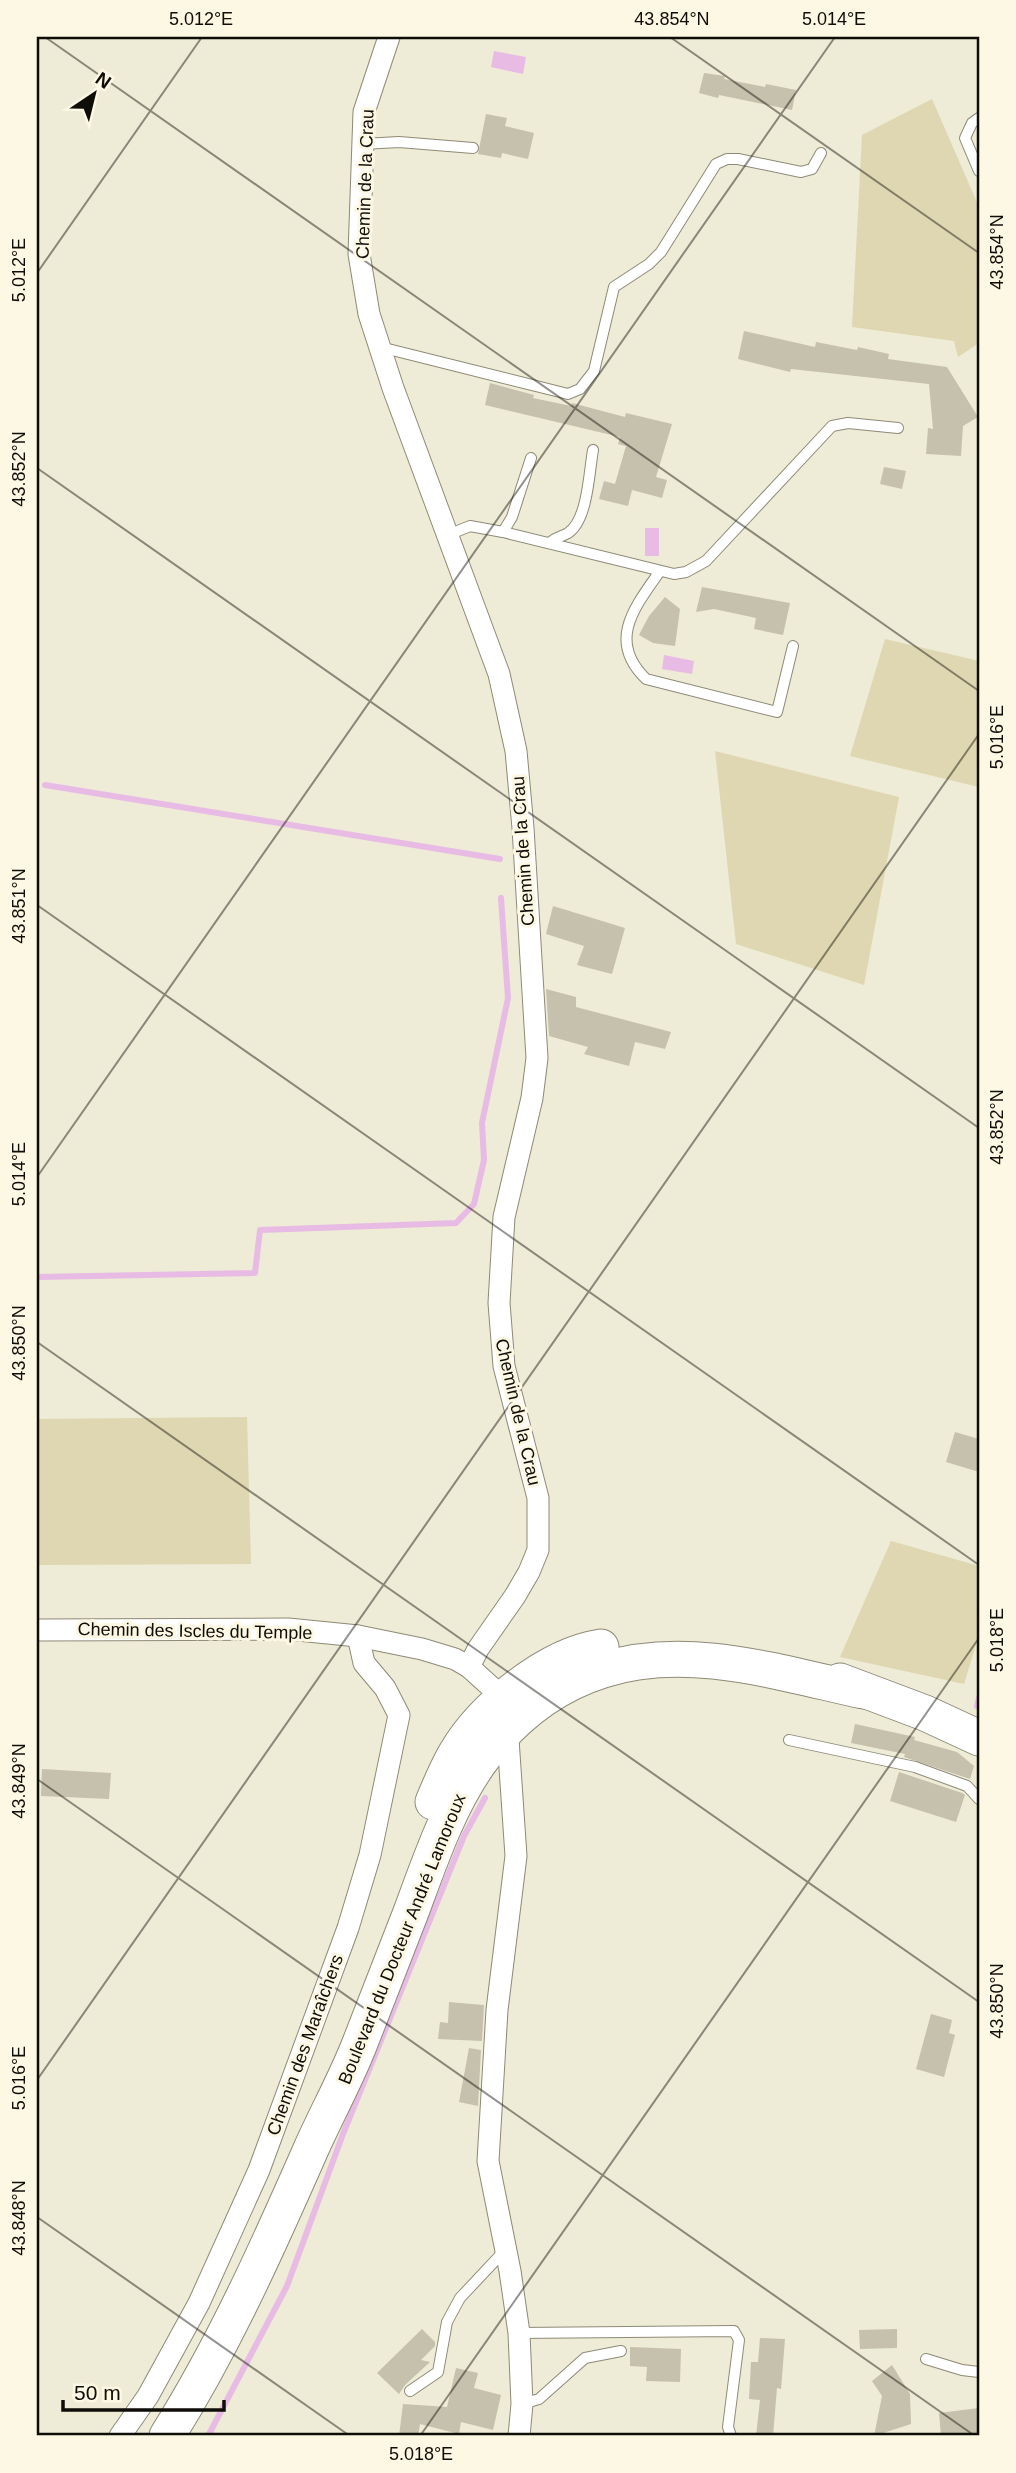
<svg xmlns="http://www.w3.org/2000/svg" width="1016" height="2473" viewBox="0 0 1016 2473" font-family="Arial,sans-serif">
  <rect width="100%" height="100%" fill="#eeebd6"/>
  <!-- green -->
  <g fill="#ded7b1">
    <path d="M932 99 979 207V343L958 357 954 341 852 327 862 135Z"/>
    <path d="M885 639 979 661V787L850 756Z"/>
    <path d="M715 751 899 797 864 985 736 944Z"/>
    <path d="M247 1417 251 1564 37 1565V1419Z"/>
    <path d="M891 1541 979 1566V1635L964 1684 840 1657Z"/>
  </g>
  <!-- water -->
  <g fill="#e8bbe5">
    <path d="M494 51 526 57 523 74 491 67Z"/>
    <rect x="645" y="528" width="14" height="28"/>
    <path d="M664 655 694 661 692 674 662 669Z"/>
  </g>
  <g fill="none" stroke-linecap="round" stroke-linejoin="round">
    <!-- stream -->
    <g stroke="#e8bbe5" stroke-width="6">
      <path d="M45 785 500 859"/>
      <path d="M37 1277 255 1273 260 1230 456 1223 474 1204 484 1160 482 1123 508 998 501 898"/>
      <path d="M977 1706 979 1698"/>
      <path d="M208 2436 287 2286 343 2134 464 1836 485 1798"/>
    </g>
  </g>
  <!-- building -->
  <g fill="#c5c1ad">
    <path d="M704 73 725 76 724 79 765 87 766 84 796 90 792 110 719 95 718 98 699 93Z"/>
    <path d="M486 114 507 118 505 126 534 133 528 159 502 153 501 158 478 154Z"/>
    <path d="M744 331 815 347 816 342 857 350 858 347 889 354 888 359 947 367 978 417 963 426 961 456 926 454 928 428 933 429 929 384 791 369 790 372 738 359Z"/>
    <path d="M490 383 534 395 533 398 571 406 572 403 625 417 626 413 672 424 656 477 667 480 662 498 632 490 628 506 599 499 604 481 615 484 626 446 618 444 620 437 485 405Z"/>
    <path d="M884 467 906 471 902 489 880 484Z"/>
    <path d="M702 587 790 603 783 635 754 629 756 618 714 609 696 612Z"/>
    <path d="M665 597 680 609 675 646 653 643 639 635 649 616Z"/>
    <path d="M553 906 625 928 612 974 577 965 584 946 546 934Z"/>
    <path d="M546 989 576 997V1007L671 1032 665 1049 635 1042 629 1066 584 1054 588 1047 549 1036Z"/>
    <path d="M955 1432 979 1439V1472L946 1462Z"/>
    <path d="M855 1724 915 1737 914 1740 957 1752 974 1766 970 1779 904 1757 905 1754 851 1743Z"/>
    <path d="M42 1769 111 1773 109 1799 41 1796Z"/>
    <path d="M899 1772 962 1793 965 1795 956 1822 890 1801Z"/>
    <path d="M449 2002 484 2005 482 2041 438 2039 440 2022 448 2023Z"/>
    <path d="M931 2014 952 2020 949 2033 955 2035 944 2077 916 2069Z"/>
    <path d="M469 2048 481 2050 478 2106 459 2102Z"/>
    <path d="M422 2329 435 2342V2346L421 2360 430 2362 405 2385 399 2394 377 2373Z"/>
    <path d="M897 2329V2348L860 2349 859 2330Z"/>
    <path d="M760 2338 785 2339 781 2389 777 2388 773 2436H756L760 2400 749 2399 751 2362H758Z"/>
    <path d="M630 2347 681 2349 680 2382 646 2381 647 2367 630 2366Z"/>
    <path d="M892 2365 910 2394 911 2424 874 2436 882 2396 872 2381Z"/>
    <path d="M456 2368 478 2373 474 2388 501 2395 493 2430 461 2422 459 2434 420 2424 418 2436H399L403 2404 447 2407Z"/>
    <path d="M979 2408V2436H941L939 2413Z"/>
  </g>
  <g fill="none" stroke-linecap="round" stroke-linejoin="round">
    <!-- lane casing -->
    <g stroke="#8e8a77" stroke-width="12">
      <g id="lane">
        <path d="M979 118 972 123 965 138 979 171"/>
        <path d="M363 144 399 142 473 148"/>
        <path d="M380 347 568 394 580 389 594 371 614 287 649 264 661 252 716 164 727 159H738L801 172 812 169 821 153"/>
        <path d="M503 532 512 517 531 458"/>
        <path d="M448 535 470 526 503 532 674 574 686 572 706 561 832 426 848 423 898 428"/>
        <path d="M549 543C556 537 561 537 568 533 588 520 589 472 593 450"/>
        <path d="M660 571C634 608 607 641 646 679L777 712 793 646"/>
        <path d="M789 1740 915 1767 967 1786 979 1799"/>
        <path d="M519 2333 734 2331 739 2340 728 2427 731 2436"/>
        <path d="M926 2359 962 2370 979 2372"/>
        <path d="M410 2391 438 2372 447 2322 460 2298 506 2249"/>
        <path d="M522 2404 539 2399 585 2358 621 2351"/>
      </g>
    </g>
    <!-- street casing -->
    <g stroke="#8e8a77" stroke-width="23">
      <g id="street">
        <path d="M389 37 364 112 359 254 369 314 393 388 499 674 516 751 523 828 537 1058 532 1098 504 1217 499 1303 504 1366 538 1498V1550L529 1572 515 1596 478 1649 469 1667"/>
        <path d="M37 1630 288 1629 358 1636 422 1649 455 1659 469 1667 490 1686 503 1700 506 1710 516 1856 497 2010 488 2161 510 2271 519 2333 522 2404 519 2436"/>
        <path d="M120 2436 148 2396 199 2303 259 2170 348 1928 370 1855 399 1715 385 1688 364 1663 358 1636"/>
      </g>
    </g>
    <!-- primary casing -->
    <g stroke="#8e8a77" stroke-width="37">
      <g id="primary">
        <path d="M840 1681 925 1713 979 1738"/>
        <path d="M433 1802C440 1785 447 1768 456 1753 483 1707 548 1655 601 1647"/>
        <path d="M167 2436C225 2343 267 2249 311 2149 327 2113 346 2079 360 2043 377 1999 394 1955 411 1912 430 1861 448 1807 479 1763 510 1720 552 1686 603 1670 687 1643 780 1673 863 1691"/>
      </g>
    </g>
    <!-- lane -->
    <use href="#lane" stroke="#fff" stroke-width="10"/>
    <!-- street -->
    <use href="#street" stroke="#fff" stroke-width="21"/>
    <!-- primary -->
    <use href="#primary" stroke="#fff" stroke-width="35"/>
  </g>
  <!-- ticks -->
  <path fill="none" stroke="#0f0d07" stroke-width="2" stroke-opacity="0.45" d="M45 37 979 691M670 37 979 253M37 273 202 37M37 468 979 1128M37 905 979 1565M37 1177 835 37M37 1342 979 2002M37 1779 975 2436M37 2080 979 734M37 2217 350 2436M420 2436 979 1638"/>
  <g text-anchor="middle" stroke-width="6" stroke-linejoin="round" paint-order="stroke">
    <!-- street labels -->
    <g font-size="18" fill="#0f0d07" stroke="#fcf8e3">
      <text transform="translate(365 184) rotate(-88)" y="6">Chemin de la Crau</text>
      <text transform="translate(523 851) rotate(-94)" y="6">Chemin de la Crau</text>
      <text transform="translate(518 1412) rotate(77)" y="6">Chemin de la Crau</text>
      <text transform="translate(195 1631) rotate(1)" y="6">Chemin des Iscles du Temple</text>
      <text transform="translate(402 1939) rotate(-68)" y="6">Boulevard du Docteur André Lamoroux</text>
      <text transform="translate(305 2045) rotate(-70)" y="6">Chemin des Maraîchers</text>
    </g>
  </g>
  <!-- border -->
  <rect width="1016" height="2473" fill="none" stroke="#fcf8e3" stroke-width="77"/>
  <!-- north arrow -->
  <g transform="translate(94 94) rotate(35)" stroke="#fcf8e3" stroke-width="5" paint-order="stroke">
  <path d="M0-5L12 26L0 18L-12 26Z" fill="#0f0d07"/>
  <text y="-10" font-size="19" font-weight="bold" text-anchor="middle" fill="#0f0d07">N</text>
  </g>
  <!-- scale -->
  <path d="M63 2400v10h161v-10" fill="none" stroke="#0f0d07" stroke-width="3.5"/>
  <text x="74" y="2400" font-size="21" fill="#0f0d07" stroke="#fcf8e3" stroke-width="5" paint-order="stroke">50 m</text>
  <rect x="38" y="38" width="940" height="2396" fill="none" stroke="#0f0d07" stroke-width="2.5"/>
  <g font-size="18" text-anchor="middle" fill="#0f0d07">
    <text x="201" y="25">5.012°E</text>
    <text x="672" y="25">43.854°N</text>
    <text x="834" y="25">5.014°E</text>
    <text transform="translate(997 252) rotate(-90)" y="6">43.854°N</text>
    <text transform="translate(19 270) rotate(-90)" y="6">5.012°E</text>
    <text transform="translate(19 469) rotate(-90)" y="6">43.852°N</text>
    <text transform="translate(997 737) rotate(-90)" y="6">5.016°E</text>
    <text transform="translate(19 906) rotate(-90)" y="6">43.851°N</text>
    <text transform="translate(997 1127) rotate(-90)" y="6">43.852°N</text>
    <text transform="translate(19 1174) rotate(-90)" y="6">5.014°E</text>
    <text transform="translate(19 1343) rotate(-90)" y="6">43.850°N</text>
    <text transform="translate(997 1640) rotate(-90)" y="6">5.018°E</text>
    <text transform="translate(19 1781) rotate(-90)" y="6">43.849°N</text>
    <text transform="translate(997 2001) rotate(-90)" y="6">43.850°N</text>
    <text transform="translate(19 2078) rotate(-90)" y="6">5.016°E</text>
    <text transform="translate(19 2218) rotate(-90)" y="6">43.848°N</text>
    <text x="421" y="2460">5.018°E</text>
  </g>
</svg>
